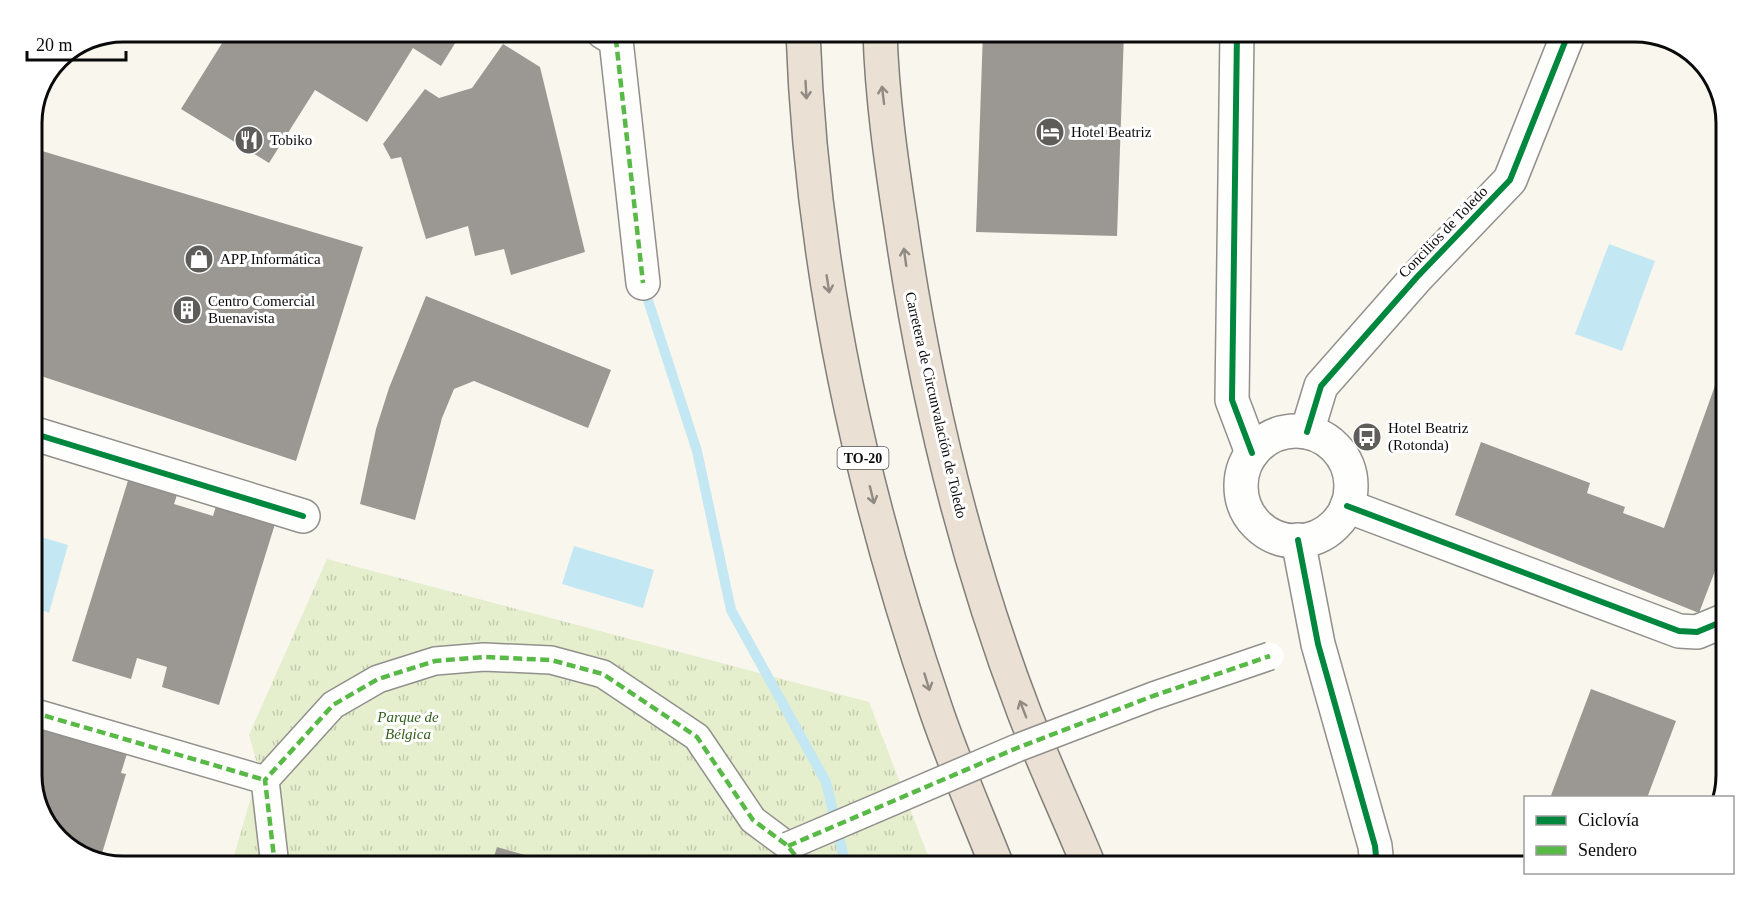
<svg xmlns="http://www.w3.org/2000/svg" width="1758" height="898" viewBox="0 0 1758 898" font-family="'Times New Roman',serif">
  <defs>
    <pattern id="park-tufts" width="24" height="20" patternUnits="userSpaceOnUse" patternTransform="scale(1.5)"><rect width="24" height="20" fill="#e5eecd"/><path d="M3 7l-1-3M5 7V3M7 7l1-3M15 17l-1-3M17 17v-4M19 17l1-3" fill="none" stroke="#c3cbaf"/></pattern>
  </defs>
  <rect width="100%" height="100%" fill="#f9f6ed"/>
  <!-- park -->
  <path fill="url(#park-tufts)" d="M327 559 869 702 932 866H231L259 770 249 735Z"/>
  <!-- water -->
  <g fill="#c3e8f3">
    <path d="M1609 244 1655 261 1622 351 1575 334Z"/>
    <path d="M38 536 68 545 49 613 32 606V557Z"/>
    <path d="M574 546 654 570 643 608 562 584Z"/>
  </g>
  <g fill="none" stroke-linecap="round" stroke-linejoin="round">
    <!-- stream -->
    <path stroke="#c3e8f3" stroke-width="10" d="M643 285 697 451 731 610 826 782 846 866"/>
  </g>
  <!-- building -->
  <g fill="#9b9894">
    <path d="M229 32H344L355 38 360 32H462L441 66 413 48 367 122 315 90 269 163 181 109Z"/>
    <path d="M983 32H1124L1117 236 976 232Z"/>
    <path d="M503 44 540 67 585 252 511 275 504 249 475 256 468 226 426 239 401 157 391 159 383 144 425 89 439 98 472 88Z"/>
    <path d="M32 148 363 247 296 461 32 373Z"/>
    <path d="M426 296 611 370 588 428 474 381 454 389 442 418 415 520 360 504 376 429 389 388Z"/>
    <path d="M1726 355V542L1699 613 1455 515 1481 442 1590 483 1587 493 1625 507 1623 513 1664 528Z"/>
    <path d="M131 471 180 486 174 504 213 516 220 493 279 511 219 705 162 687 167 667 137 658 131 679 72 661Z"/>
    <path d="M1591 689 1676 721 1647 798H1550Z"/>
    <path d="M32 722 128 750 121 773 126 774 100 860 83 857 47 826 32 781Z"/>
    <path d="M497 847 525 855 521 866H491Z"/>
  </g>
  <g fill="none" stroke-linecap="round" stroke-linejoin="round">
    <!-- pedestrian casing -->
    <g stroke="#92908c" stroke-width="30">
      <g id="pedestrian">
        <path d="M32 712 265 780"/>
        <path d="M275 866 265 780 333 705 378 679 435 661 484 657 551 660 603 674 697 737 753 820 788 846"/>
      </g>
    </g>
    <!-- minor casing -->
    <g stroke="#92908c" stroke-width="36">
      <g id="minor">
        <path d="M603 32 616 40 643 283"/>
        <path d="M1237 32 1232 400 1252 453"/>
        <circle cx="1296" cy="486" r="55"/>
        <path d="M1307 432 1321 386 1417 277 1510 180 1569 32"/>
        <path d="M32 433 303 516"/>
        <path d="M1347 506 1679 631 1697 632 1726 620"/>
        <path d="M1298 540 1318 644 1375 846 1377 866"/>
      </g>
    </g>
    <!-- trunk casing -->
    <g stroke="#7f7e7a" stroke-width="36">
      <g id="trunk">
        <path d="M803 32C811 263 861 492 936 710 954 763 977 815 997 866"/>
        <path d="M880 32C882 97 891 161 901 225 925 391 964 555 1024 712 1044 764 1068 815 1089 866"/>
      </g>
    </g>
    <!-- pedestrian -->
    <use href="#pedestrian" stroke="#fefefc" stroke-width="27"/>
    <!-- minor -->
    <use href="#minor" stroke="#fefefc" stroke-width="33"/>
    <!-- trunk -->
    <use href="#trunk" stroke="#eae0d4" stroke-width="33"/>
    <!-- pedestrian-bridge casing -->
    <g stroke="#92908c" stroke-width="30" stroke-linecap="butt">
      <path id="pedestrian-bridge" d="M788 846 1017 748 1153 696 1270 656"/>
    </g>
    <!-- pedestrian-bridge -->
    <use href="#pedestrian-bridge" stroke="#fefefc" stroke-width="27"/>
    <!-- quiet -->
    <g stroke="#58b947" stroke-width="4.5" stroke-dasharray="9 4.5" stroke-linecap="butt">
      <path d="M603 32 616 40 643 283"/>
      <path d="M32 712 265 780"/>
      <path d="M788 846 1017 748 1153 696 1270 656"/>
      <path d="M275 866 265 780 333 705 378 679 435 661 484 657 551 660 603 674 697 737 753 820 788 846 803 866"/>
    </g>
    <!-- cycleway casing -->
    <g stroke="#fff" stroke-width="10">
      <g id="cycleway">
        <path d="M1237 32 1232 400 1252 453"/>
        <path d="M1307 432 1321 386 1417 277 1510 180 1569 32"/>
        <path d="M32 433 303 516"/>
        <path d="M1347 506 1679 631 1697 632 1726 620"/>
        <path d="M1298 540 1318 644 1375 846 1377 866"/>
      </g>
    </g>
    <!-- cycleway -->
    <use href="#cycleway" stroke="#00873e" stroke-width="6"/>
  </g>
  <!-- one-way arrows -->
  <defs><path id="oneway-shaft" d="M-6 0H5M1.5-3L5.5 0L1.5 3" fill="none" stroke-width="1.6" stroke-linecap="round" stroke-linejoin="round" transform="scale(1.5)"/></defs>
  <g stroke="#908a83">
    <use href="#oneway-shaft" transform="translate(806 90) rotate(87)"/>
    <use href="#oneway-shaft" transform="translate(883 95) rotate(-97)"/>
    <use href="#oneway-shaft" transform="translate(905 257) rotate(-98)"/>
    <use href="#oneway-shaft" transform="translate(828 284) rotate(81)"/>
    <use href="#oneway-shaft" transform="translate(872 495) rotate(76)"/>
    <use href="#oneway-shaft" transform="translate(927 682) rotate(73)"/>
    <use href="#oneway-shaft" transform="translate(1023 709) rotate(-111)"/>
  </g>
  <!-- icons -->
  <defs>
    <g id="hotel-disc" transform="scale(1.5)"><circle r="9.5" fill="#5e5d59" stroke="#fff"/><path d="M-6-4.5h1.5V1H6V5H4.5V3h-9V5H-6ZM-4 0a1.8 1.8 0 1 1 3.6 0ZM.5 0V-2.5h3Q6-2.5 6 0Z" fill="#fff"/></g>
    <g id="restaurant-disc" transform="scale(1.5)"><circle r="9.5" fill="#5e5d59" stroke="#fff"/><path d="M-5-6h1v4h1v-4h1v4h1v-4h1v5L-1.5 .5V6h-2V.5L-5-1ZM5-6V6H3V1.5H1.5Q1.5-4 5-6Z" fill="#fff"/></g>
    <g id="shop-disc" transform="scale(1.5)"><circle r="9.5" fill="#5e5d59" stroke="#fff"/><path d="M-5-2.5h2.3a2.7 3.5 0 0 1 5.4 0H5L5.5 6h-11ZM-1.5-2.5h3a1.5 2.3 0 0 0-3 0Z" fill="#fff"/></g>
    <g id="building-disc" transform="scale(1.5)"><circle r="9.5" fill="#5e5d59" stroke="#fff"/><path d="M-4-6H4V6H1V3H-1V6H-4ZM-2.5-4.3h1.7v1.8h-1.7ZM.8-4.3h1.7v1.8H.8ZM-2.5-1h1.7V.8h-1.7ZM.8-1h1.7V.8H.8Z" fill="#fff"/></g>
    <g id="bus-disc" transform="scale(1.5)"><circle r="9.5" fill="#5e5d59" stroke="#fff"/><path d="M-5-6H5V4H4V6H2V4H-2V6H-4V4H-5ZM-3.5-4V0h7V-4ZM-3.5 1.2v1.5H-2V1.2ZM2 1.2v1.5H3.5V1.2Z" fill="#fff"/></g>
  </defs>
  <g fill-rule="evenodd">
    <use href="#hotel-disc" x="1050" y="132"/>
    <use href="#restaurant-disc" x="249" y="140"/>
    <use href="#shop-disc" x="199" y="259"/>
    <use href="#building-disc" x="187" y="310"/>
    <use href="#bus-disc" x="1367" y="437"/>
  </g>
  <g text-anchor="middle" stroke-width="6" stroke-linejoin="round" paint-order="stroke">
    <!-- shield labels -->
    <rect fill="#fff" stroke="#545454" stroke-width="1.5" x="837.5" y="447" width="51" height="22" rx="4.5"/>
    <g font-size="14" font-weight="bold" fill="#0a0a0a">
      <text x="863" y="463">TO-20</text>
    </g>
    <!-- poi labels -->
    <g font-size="15" fill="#0a0a0a" stroke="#fff" text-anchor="start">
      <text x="1071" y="137">Hotel Beatriz</text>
      <text x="270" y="145">Tobiko</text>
      <text x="220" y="264">APP Informática</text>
      <text x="208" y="306">Centro Comercial<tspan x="208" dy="17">Buenavista</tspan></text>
      <text x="1388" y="433">Hotel Beatriz<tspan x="1388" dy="17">(Rotonda)</tspan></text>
    </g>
    <!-- street labels -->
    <g font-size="15" fill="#0a0a0a" stroke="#fff">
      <text transform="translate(1443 232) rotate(-46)" y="5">Concilios de Toledo</text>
      <text transform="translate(936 405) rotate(77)" y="5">Carretera de Circunvalación de Toledo</text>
    </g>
    <!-- park labels -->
    <g font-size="15" font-style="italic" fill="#32601c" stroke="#fff">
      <text x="408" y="722">Parque de<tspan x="408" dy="17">Bélgica</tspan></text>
    </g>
  </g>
  <!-- crop -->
  <path d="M0 0H1758V898H0ZM123 42H1635A81 81 0 0 1 1716 123V775A81 81 0 0 1 1635 856H123A81 81 0 0 1 42 775V123A81 81 0 0 1 123 42Z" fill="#fff" fill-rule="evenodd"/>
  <path fill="none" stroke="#0a0a0a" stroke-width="3" d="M123 42H1635A81 81 0 0 1 1716 123V775A81 81 0 0 1 1635 856H123A81 81 0 0 1 42 775V123A81 81 0 0 1 123 42Z"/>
  <!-- legend -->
  <rect x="1524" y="796" width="210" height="78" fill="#ffffff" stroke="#9d9d9d" stroke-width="1.5"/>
  <rect x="1536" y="816" width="30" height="9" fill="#00873e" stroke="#9d9d9d" stroke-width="1.5"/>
  <text x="1578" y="826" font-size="18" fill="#0a0a0a">Ciclovía</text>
  <rect x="1536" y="846" width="30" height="9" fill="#58b947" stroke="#9d9d9d" stroke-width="1.5"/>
  <text x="1578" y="856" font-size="18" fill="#0a0a0a">Sendero</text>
  <!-- scale -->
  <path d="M27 51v9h99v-9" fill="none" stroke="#0a0a0a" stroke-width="3"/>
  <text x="36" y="51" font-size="18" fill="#0a0a0a" stroke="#ffffff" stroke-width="4.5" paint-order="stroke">20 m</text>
</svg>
